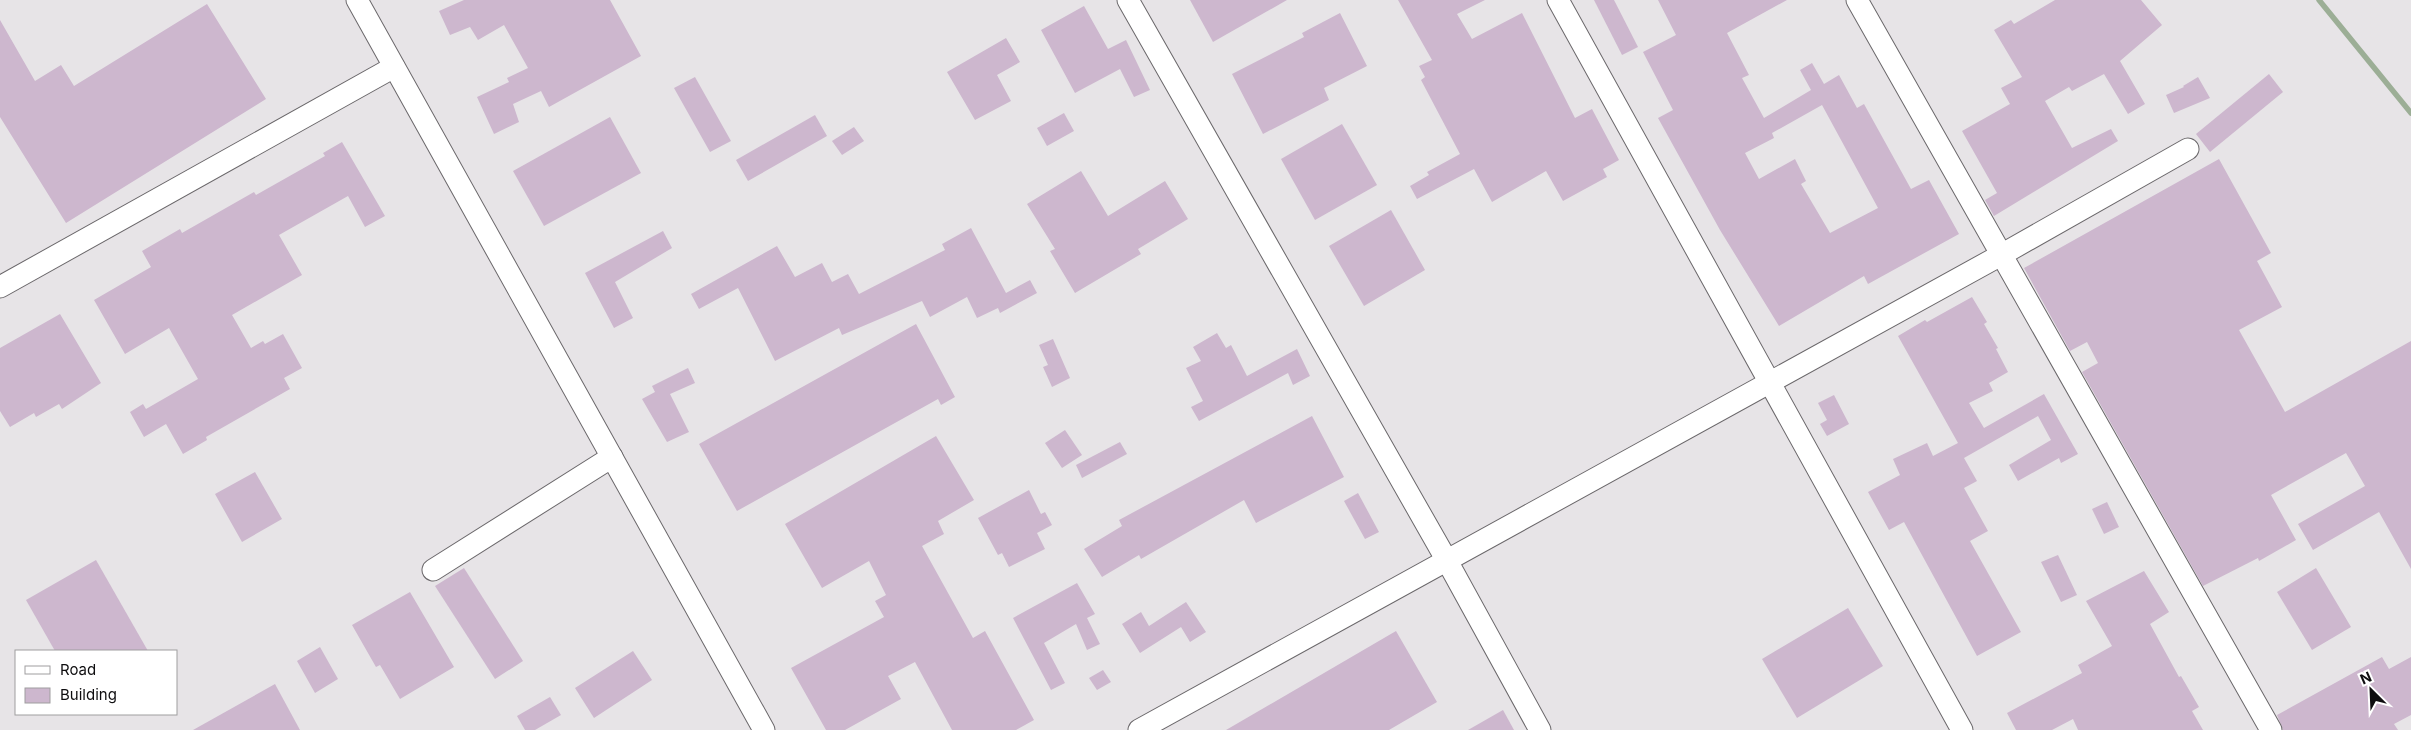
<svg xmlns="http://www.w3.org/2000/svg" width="2411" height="730" viewBox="0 0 2411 730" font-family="Inter,sans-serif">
  <rect width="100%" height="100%" fill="#e7e4e7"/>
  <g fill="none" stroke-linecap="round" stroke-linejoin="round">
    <!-- stream -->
    <path stroke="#9cae96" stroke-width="5.5" d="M2319 0 2411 113"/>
  </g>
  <!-- building -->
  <g fill="#cdb7ce" fill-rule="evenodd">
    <path d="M464 0H610L641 56 549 107 541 91 513 104 519 122 494 134 477 97 509 82 507 78 528 68 504 25 478 40 470 27 450 35 439 11Z"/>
    <path d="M1190 0H1287L1213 42Z"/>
    <path d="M1398 0H1485L1457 14 1472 39 1522 13 1575 118 1592 109 1619 160 1603 169 1607 177 1563 201 1546 171 1492 202 1474 169 1417 199 1410 186 1429 175 1427 172 1460 154 1421 80 1425 77 1419 66 1432 60Z"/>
    <path d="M1594 0H1614L1638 47 1622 55Z"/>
    <path d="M1658 0H1787L1727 33 1749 75 1742 78 1764 118 1811 90 1800 70 1812 63 1824 84 1839 75 1857 108 1864 104 1911 189 1929 180 1959 234 1868 284 1864 276 1779 326 1720 230 1658 118 1673 110 1643 52 1676 35ZM1822 105 1878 208 1830 233 1801 184 1806 181 1795 159 1759 179 1745 153 1774 138 1772 133Z"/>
    <path d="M2055 0H2141L2162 25 2120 61 2145 104 2128 114 2104 74 2072 91 2069 87 2045 101 2072 148 2111 129 2118 141 1994 216 1985 200 1997 193 1962 131 2010 104 2001 88 2022 77 1994 30 2011 20 2014 24Z"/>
    <path d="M207 4 266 99 66 223 0 117V20L35 81 61 65 74 86Z"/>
    <path d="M1084 6 1108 49 1126 40 1150 90 1134 97 1120 69 1075 93 1041 30Z"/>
    <path d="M1340 13 1367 66 1324 88 1329 100 1263 134 1232 74 1304 37 1302 33Z"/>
    <path d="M1006 38 1020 62 997 75 1011 101 975 120 947 72Z"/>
    <path d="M2269 74 2283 92 2210 152 2196 134Z"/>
    <path d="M695 77 731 141 710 152 674 88Z"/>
    <path d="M2198 77 2210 98 2174 113 2166 95 2184 87 2183 86Z"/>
    <path d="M1064 113 1074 131 1047 146 1037 128Z"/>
    <path d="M815 115 827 136 748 181 736 160Z"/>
    <path d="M610 117 641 173 544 226 513 171Z"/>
    <path d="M1342 124 1377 185 1315 220 1281 159Z"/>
    <path d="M854 127 864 141 842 155 832 141Z"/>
    <path d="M342 142 385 216 365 227 348 196 279 235 302 275 232 315 251 348 263 341 265 344 283 334 302 368 284 378 290 389 206 437 207 440 183 454 166 424 144 437 130 412 143 404 146 409 198 379 169 328 125 354 94 300 151 267 142 251 180 229 182 233 254 192 256 195 325 156 323 153Z"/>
    <path d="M2219 159 2271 253 2257 261 2282 307 2239 330 2285 412 2411 341V569L2379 512 2313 550 2298 524 2365 486 2346 453 2271 495 2296 540 2259 561 2258 558 2203 586 2082 372 2098 363 2087 342 2070 351 2024 268Z"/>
    <path d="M1081 171 1108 216 1165 181 1188 219 1138 249 1141 254 1075 293 1050 251 1055 249 1027 204Z"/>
    <path d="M1391 210 1425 270 1364 306 1329 246Z"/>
    <path d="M971 228 1006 293 1030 280 1037 293 1000 313 998 308 977 318 967 297 930 317 922 301 842 335 839 328 775 361 738 288 699 309 691 294 777 246 795 277 822 263 832 282 848 274 859 294 945 250 942 244Z"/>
    <path d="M663 231 672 248 615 282 633 318 614 328 585 273Z"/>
    <path d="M1972 297 1987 322 1984 324 1998 348 1996 349 2008 372 1989 383 1993 391 1969 403 1984 428 2044 394 2078 454 2061 463 2059 458 2018 481 2009 465 2051 440 2038 416 1964 458 1977 481 1964 488 1988 531 1970 541 2021 632 1977 656 1904 522 1889 530 1868 492 1900 475 1893 459 1927 443 1933 456 1958 443 1898 336 1925 320 1927 322Z"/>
    <path d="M60 314 101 383 62 409 59 404 36 417 34 413 10 427 0 411V348Z"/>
    <path d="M916 324 955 397 941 405 938 399 737 511 699 444Z"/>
    <path d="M1217 333 1226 348 1231 345 1247 376 1297 349 1310 376 1293 385 1288 373 1199 421 1191 407 1203 401 1186 368 1201 361 1193 347Z"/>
    <path d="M1053 339 1070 378 1052 387 1043 367 1048 365 1039 345Z"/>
    <path d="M688 368 695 383 670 394 689 432 667 442 642 399 655 392 652 386Z"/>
    <path d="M1834 395 1849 424 1827 436 1820 424 1827 420 1818 403Z"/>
    <path d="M1312 416 1344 477 1256 523 1244 500 1141 559 1139 555 1102 577 1084 549 1122 526 1119 520Z"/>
    <path d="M1065 430 1082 455 1062 468 1045 443Z"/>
    <path d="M936 436 974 500 938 521 944 534 922 546 973 638 985 631 1034 720 1016 730H952L915 662 888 676 901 699 845 730H826L791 668 884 617 875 601 886 595 869 561 822 588 785 524Z"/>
    <path d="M1120 442 1127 454 1082 478 1076 465Z"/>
    <path d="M255 472 282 519 242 542 215 494Z"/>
    <path d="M1029 490 1041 514 1045 512 1052 525 1037 533 1045 549 1009 567 1002 553 998 555 978 518Z"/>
    <path d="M1358 493 1379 532 1365 539 1344 501Z"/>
    <path d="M2107 502 2119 527 2104 534 2092 509Z"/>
    <path d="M2058 555 2077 595 2061 602 2041 562Z"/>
    <path d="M96 560 148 651H55L26 600Z"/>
    <path d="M464 568 523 661 495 679 435 586Z"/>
    <path d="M2316 568 2351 627 2312 650 2277 592Z"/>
    <path d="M2144 571 2169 612 2150 624 2179 677 2181 676 2199 707 2192 711 2203 730H2078L2073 719 2052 730H2016L2007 713 2082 673 2078 665 2112 646 2086 601Z"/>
    <path d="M1077 583 1095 614 1087 618 1100 644 1087 650 1076 624 1044 643 1065 683 1051 690 1013 618Z"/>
    <path d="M410 592 454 667 400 699 380 665 376 667 352 625Z"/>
    <path d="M1186 602 1206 632 1190 642 1181 627 1140 653 1122 624 1141 612 1149 626Z"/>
    <path d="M1848 608 1883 666 1797 718 1762 659Z"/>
    <path d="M1396 631 1437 702 1389 730H1226Z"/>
    <path d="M320 647 338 679 315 693 297 661Z"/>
    <path d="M633 651 652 680 594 718 575 688Z"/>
    <path d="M2382 657 2389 669 2411 657V715L2394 724 2398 730H2283L2277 715Z"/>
    <path d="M1103 670 1111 682 1097 690 1089 678Z"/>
    <path d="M275 684 300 730H193Z"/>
    <path d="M550 697 561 715 535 730H525L517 716Z"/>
    <path d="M1503 710 1514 730H1468Z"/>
  </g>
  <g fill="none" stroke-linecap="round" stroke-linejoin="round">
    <!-- minor casing -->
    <g stroke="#6b686b" stroke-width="23">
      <g id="minor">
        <path d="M357 0 764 730"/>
        <path d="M1128 0 1446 559 1540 730"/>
        <path d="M1558 0 1962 730"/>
        <path d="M1857 0 2271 730"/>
        <path d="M0 287 394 67"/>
        <path d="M433 570 612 457"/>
        <path d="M1139 730 2001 255 2188 149"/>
      </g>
    </g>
    <!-- minor -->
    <use href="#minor" stroke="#fff" stroke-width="21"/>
  </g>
  <!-- legend -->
  <rect x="15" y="650" width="162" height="65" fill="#ffffff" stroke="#9f9e9f"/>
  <rect x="25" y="666" width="25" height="8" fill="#ffffff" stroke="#9f9e9f"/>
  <text x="60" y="675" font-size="15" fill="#0e0d0f">Road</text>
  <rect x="25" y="688" width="25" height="15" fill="#cdb7ce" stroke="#9f9e9f"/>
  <text x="60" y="700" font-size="15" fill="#0e0d0f">Building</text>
  <!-- north arrow -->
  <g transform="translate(2371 690) rotate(336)" stroke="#ffffff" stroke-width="4" paint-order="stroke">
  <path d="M0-4L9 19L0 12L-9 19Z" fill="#0e0d0f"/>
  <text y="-8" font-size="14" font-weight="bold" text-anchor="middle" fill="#0e0d0f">N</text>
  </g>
</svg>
